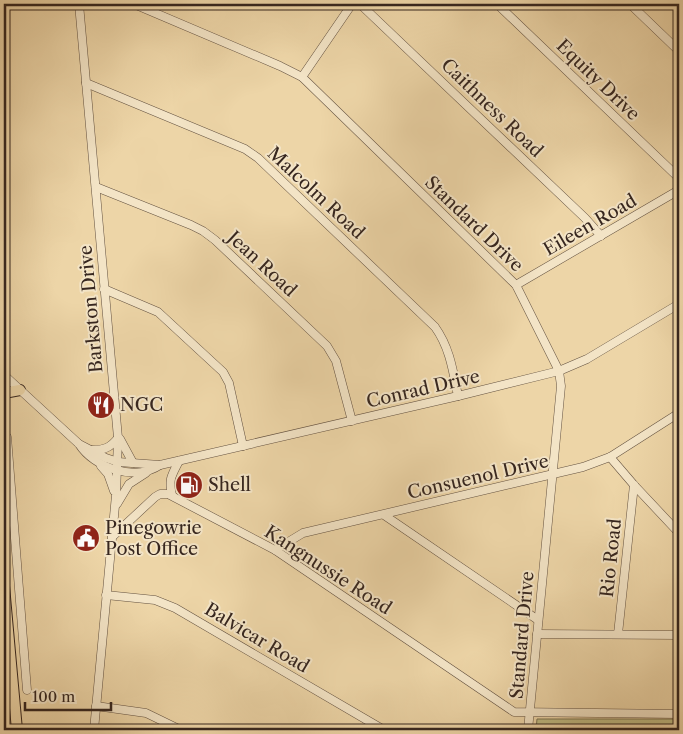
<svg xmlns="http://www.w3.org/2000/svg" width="683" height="734" viewBox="0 0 683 734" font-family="'Libre Caslon Text',serif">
  <rect width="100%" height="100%" fill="#edd5a7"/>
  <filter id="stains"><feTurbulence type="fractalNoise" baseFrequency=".004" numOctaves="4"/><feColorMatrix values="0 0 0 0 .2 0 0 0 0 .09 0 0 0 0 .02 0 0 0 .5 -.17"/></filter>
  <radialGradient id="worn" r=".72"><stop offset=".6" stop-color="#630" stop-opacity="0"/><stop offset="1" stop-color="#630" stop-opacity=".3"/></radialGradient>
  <!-- green -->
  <path fill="#bfbb83" stroke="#7a7051" d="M537 719H679V730H536Z"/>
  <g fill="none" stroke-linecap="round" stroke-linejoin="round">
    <!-- minor casing -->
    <g stroke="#645241" stroke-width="9">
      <g id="minor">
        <path d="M79 4 118 438 116 495 94 730"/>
        <path d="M134 4 280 66 302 77 516 285 559 371 561 386 528 730"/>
        <path d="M360 4 585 218 601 236"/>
        <path d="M497 4 679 178"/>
        <path d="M630 4 679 51"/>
        <path d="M302 77 352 4"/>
        <path d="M86 83 245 149 258 158 435 327C450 348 453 371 458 396"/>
        <path d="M96 187 191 225 203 231 215 240 327 346 336 361 352 421"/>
        <path d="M516 285 679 190"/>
        <path d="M104 289 158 312 223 372 229 383 243 446"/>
        <path d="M4 375 79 444C94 468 135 482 160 465"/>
        <path d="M7 437 27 690"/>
        <path d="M120 439 133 463"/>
        <path d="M79 444 106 458 118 462 160 465 458 396 559 371 587 359 679 304"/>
        <path d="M92 450C104 450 110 448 118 438"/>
        <path d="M610 457 634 485 679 533"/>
        <path d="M101 466 108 474 114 491"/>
        <path d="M172 495C168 479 172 475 179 461"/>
        <path d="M117 504 129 484 146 473"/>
        <path d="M384 515 538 620"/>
        <path d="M112 537 155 497 160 494H168L275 550 514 712 679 714"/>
        <path d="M275 550 303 533 583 467 610 457 679 413"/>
        <path d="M106 595 155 600 175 608 384 730"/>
        <path d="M537 634 679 635"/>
        <path d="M618 634 634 485"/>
        <path d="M96 706 146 713 181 730"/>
      </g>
    </g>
    <!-- major casing -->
    <g stroke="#36261f" stroke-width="12">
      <g id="major">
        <path d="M4 393 20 390"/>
        <path d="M4 586 17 730"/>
      </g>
    </g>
    <!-- minor -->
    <use href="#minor" stroke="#f3e4c6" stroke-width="8"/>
    <!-- major -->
    <use href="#major" stroke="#edd5a7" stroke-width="10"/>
  </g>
  <!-- icons -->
  <defs>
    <g id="restaurant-disc" transform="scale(1.4375)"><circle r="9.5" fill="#8f2418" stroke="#f3e4c6"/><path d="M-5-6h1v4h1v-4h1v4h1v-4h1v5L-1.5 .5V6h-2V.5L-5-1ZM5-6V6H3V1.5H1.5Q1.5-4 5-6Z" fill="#fff"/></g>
    <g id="fuel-disc" transform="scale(1.4375)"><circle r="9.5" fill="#8f2418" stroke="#f3e4c6"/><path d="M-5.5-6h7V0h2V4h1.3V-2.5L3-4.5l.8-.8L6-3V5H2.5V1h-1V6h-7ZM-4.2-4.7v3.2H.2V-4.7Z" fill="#fff"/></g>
    <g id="civic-disc" transform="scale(1.4375)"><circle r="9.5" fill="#8f2418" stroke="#f3e4c6"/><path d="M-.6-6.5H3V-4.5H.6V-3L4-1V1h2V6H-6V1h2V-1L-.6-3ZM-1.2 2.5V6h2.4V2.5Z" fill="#fff"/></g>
  </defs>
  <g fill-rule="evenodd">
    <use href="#restaurant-disc" x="101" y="405"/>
    <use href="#fuel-disc" x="189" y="485"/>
    <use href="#civic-disc" x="86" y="538"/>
  </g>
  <g text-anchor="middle" stroke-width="4" stroke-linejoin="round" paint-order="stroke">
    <!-- street labels -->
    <g font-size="18" fill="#36261f" stroke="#f3e4c6">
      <text transform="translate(598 80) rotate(44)" y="6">Equity Drive</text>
      <text transform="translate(492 108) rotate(44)" y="6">Caithness Road</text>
      <text transform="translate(316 193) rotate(43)" y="6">Malcolm Road</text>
      <text transform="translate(474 224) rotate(44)" y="6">Standard Drive</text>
      <text transform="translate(590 225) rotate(-30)" y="6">Eileen Road</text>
      <text transform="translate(262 264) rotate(43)" y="6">Jean Road</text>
      <text transform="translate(91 309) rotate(-95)" y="6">Barkston Drive</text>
      <text transform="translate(423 389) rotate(-13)" y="6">Conrad Drive</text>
      <text transform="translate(478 477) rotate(-13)" y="6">Consuenol Drive</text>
      <text transform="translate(611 558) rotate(-84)" y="6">Rio Road</text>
      <text transform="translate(328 570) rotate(33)" y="6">Kangnussie Road</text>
      <text transform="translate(522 635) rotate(-85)" y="6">Standard Drive</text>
      <text transform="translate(257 638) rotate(31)" y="6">Balvicar Road</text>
    </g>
    <!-- poi labels -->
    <g font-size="18" fill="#36261f" stroke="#f3e4c6" text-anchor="start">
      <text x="120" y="411">NGC</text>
      <text x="208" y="491">Shell</text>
      <text x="105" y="534">Pinegowrie<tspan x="105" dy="21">Post Office</tspan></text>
    </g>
  </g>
  <!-- margin -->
  <rect width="683" height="734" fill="none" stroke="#edd5a7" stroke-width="20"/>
  <rect x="5" y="5" width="673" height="724" fill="none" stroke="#36261f" stroke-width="2.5"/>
  <rect x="10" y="10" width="663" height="714" fill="none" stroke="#36261f"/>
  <!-- scale -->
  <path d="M25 702v8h86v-8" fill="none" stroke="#36261f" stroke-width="2.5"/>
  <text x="32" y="702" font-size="15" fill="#36261f" stroke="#f3e4c6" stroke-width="4" paint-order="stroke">100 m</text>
  <rect width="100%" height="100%" filter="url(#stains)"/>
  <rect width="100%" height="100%" fill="url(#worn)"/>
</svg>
